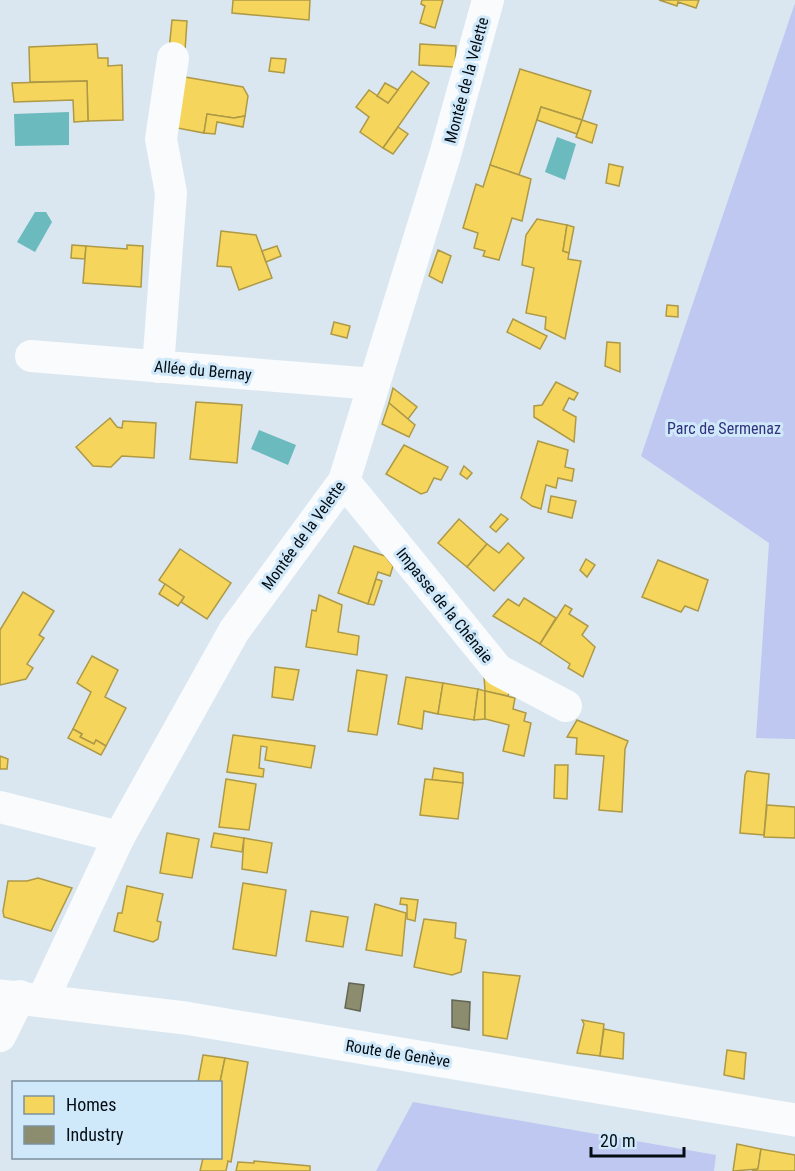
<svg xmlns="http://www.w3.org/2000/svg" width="795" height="1171" viewBox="0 0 795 1171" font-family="'Roboto Condensed',sans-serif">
  <rect width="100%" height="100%" fill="#dae7f0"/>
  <!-- forest -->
  <g fill="#bec8f1">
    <path d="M795 3V739L756 738 769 543 641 456Z"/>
    <path d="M413 1102 716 1155 714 1171H376Z"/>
  </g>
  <!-- water -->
  <g fill="#6bbabe">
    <path d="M69 112V145L15 146 14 114Z"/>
    <path d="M557 137 576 144 565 180 545 172Z"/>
    <path d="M35 212H46L52 222 35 252 17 242Z"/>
    <path d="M259 430 296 445 288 465 251 449Z"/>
  </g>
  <!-- homes -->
  <g fill="#f6d55c" stroke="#ad9946" stroke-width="1.5">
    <path d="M233 0H310L309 20 232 13Z"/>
    <path d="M422 0H443L435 28 420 23 425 6 421 4Z"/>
    <path d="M659 0H699L696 8 678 2 677 6Z"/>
    <path d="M172 20 187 21 185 51 169 50Z"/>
    <path d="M97 44 98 58H108V66L122 65 123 120 88 121 87 81 30 82 29 47Z"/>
    <path d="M420 44 456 46 455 67 419 65Z"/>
    <path d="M271 58 286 59 284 73 269 71Z"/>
    <path d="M520 69 591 91 582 120 541 107 519 175 490 165Z"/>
    <path d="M412 71 429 83 383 148 360 132 369 117 356 107 369 90 388 103Z"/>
    <path d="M185 77 243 87 248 96 245 116 234 118 207 114 204 133 177 128Z"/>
    <path d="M87 81 88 121 74 122 73 100 14 102 12 83Z"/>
    <path d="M385 83 398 90 388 103 377 96Z"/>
    <path d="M541 107 582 120 577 134 537 120Z"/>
    <path d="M207 114 234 118 245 116 243 127 217 122 215 134 204 133Z"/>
    <path d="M582 120 597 125 592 143 576 137Z"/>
    <path d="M398 127 408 134 393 154 383 148Z"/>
    <path d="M609 164 623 167 619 186 606 183Z"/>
    <path d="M490 165 531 179 522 221 512 218 499 260 483 256 485 251 474 248 478 233 463 228 476 184 483 187Z"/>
    <path d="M537 219 567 225 563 251 569 253 568 259 581 261 565 339 545 329 546 317 526 313 534 268 522 265 526 235Z"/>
    <path d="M567 225 574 227 569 253 563 251Z"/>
    <path d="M221 231 256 235 272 278 239 290 231 267 217 266Z"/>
    <path d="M72 245 86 246 85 259 71 258Z"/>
    <path d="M127 245 143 246 141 287 83 283 86 246 127 249Z"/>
    <path d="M277 246 281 256 266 262 262 251Z"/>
    <path d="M438 250 451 256 442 283 429 276Z"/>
    <path d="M667 305 678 306V317L666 316Z"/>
    <path d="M513 319 547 336 540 349 507 332Z"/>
    <path d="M334 322 350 326 347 338 331 334Z"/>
    <path d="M607 342 620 343V372L605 366Z"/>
    <path d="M556 382 578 393 574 400 569 398 563 410 576 417 574 442 534 417V406L542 405Z"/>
    <path d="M393 388 417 407 408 419 389 403Z"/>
    <path d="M196 402 242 405 237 463 190 459Z"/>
    <path d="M389 403 415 425 409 437 382 424Z"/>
    <path d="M110 418 117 427 122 428 123 421 156 423 154 458 122 456 111 467 93 466 76 447Z"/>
    <path d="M538 441 568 450 565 467 574 469 572 481 558 478 556 488 546 485 541 509 532 506 521 498Z"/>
    <path d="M404 445 448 467 441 480 434 478 427 492 421 494 386 474Z"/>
    <path d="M464 466 472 473 467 479 460 474Z"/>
    <path d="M551 496 576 501 572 518 548 512Z"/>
    <path d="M501 514 508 519 496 532 490 527Z"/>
    <path d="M459 519 487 544 467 567 438 543Z"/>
    <path d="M508 543 524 558 494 591 467 567 487 544 499 553Z"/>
    <path d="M354 546 385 556 393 566 390 576 378 572 368 604 338 593Z"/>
    <path d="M180 549 231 583 207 619 181 602 184 597 159 580Z"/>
    <path d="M586 559 595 565 587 577 580 570Z"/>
    <path d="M658 560 708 580 698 611 685 606 681 612 642 597Z"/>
    <path d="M376 579 382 581 374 605 368 604Z"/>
    <path d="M165 584 184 597 178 606 159 594Z"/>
    <path d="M23 592 54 611 39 635 44 638 27 664 33 668 26 679 0 685V630Z"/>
    <path d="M319 595 342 605 338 632 359 636 357 655 306 647 312 610 316 611Z"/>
    <path d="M524 598 556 618 540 644 493 616 508 599 519 606Z"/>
    <path d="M565 605 572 609 569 614 588 626 582 635 595 647 583 677 568 668 570 664 540 644Z"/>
    <path d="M92 656 118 670 105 697 126 708 106 746 96 740 94 744 80 737 82 734 73 729 91 692 77 683Z"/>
    <path d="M275 667 299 670 293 700 272 697Z"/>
    <path d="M357 670 387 675 377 735 348 731Z"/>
    <path d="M484 676 510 689 508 696 485 691Z"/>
    <path d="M406 677 443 683 438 714 424 711 422 729 398 724Z"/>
    <path d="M443 683 478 689 474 720 438 714Z"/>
    <path d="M478 689 485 691V719L474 720Z"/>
    <path d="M485 691 515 698 513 709 526 713 524 721 531 723 524 756 503 751 509 725 485 719Z"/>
    <path d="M577 720 628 741 625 749 622 812 599 810 604 756 576 754 577 738 567 737Z"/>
    <path d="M73 729 82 734 80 737 94 744 96 740 106 746 101 755 68 738Z"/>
    <path d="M233 735 315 746 311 768 265 760 267 747 261 746 259 768 264 769 263 777 227 772Z"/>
    <path d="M0 756 8 759 7 769H0Z"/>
    <path d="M555 765H568L567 799 554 798Z"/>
    <path d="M434 768 463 773V783L432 780Z"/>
    <path d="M747 771 769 774 764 835 740 833 745 775Z"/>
    <path d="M226 779 256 784 249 830 219 827Z"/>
    <path d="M425 779 463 783 458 819 420 815Z"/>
    <path d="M767 805 795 807V838L764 837Z"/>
    <path d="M167 833 199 839 192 878 160 873Z"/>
    <path d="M214 833 244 838 242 852 211 847Z"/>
    <path d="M244 838 272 843 267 873 242 869Z"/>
    <path d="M38 878 72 888 51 931 4 917 3 911 8 881H27Z"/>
    <path d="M243 883 286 890 276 956 233 949Z"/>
    <path d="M127 886 163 894 157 921 161 922 158 939 153 942 114 931 118 913H122Z"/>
    <path d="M401 898 418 900 415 921 407 919V905L400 904Z"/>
    <path d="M375 904 406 913 402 956 366 950Z"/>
    <path d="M311 911 348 917 343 947 306 941Z"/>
    <path d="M424 919 456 923 455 938 466 940 461 972 452 975 414 967Z"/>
    <path d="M483 972 520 976 507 1039 483 1035Z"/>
    <path d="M582 1020 604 1024 600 1056 577 1053 584 1024Z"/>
    <path d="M604 1029 624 1033 623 1059 600 1056Z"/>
    <path d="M727 1050 746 1053 744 1079 724 1075Z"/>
    <path d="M203 1055 225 1058 220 1082H198Z"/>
    <path d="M225 1058 248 1062 231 1162 228 1161 226 1171H200L203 1158H220V1082Z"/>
    <path d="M737 1144 761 1149 758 1169 733 1171Z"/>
    <path d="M761 1149 795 1155V1171H752L758 1169Z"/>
    <path d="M254 1161 310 1166V1171H236L238 1162 254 1163Z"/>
  </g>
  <!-- industry -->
  <g fill="#8c8c6e" stroke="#636653" stroke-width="1.5">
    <path d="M349 983 364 985 360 1011 345 1008Z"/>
    <path d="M452 1000 470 1002 469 1030 452 1027Z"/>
  </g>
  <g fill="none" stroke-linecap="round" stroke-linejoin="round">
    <!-- minor -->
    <g stroke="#f9fbfd" stroke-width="32">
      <path d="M31 356 374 384"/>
      <path d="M158 367 171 193 161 139 173 58"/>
      <path d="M344 481 498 670 566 706"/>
      <path d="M0 807 119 837"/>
      <path d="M43 999 119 837 234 631 344 481 445 155 488 0"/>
      <path d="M0 1036 20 996"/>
    </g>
    <!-- major -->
    <path stroke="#f9fbfd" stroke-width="33" d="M0 996 185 1018 795 1120"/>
  </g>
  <g text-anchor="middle" stroke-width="6" stroke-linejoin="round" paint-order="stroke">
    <!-- street labels -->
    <g font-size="16" fill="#040d14" stroke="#d0e9fa">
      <text transform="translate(466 80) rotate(-75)" y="6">Montée de la Velette</text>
      <text transform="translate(203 370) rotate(5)" y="6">Allée du Bernay</text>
      <text transform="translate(303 535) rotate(-54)" y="6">Montée de la Velette</text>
      <text transform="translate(445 605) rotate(51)" y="6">Impasse de la Chênaie</text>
      <text transform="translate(398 1053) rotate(9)" y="6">Route de Genève</text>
    </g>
    <!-- park labels -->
    <g font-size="16" fill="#32317d" stroke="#d0e9fa">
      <text x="724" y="434">Parc de Sermenaz</text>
    </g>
  </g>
  <!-- legend -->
  <rect x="12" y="1081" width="210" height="78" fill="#d0e9fa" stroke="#7e919e" stroke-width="1.5"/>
  <rect x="24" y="1096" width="30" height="18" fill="#f6d55c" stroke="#7e919e" stroke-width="1.5"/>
  <text x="66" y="1111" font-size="18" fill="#040d14">Homes</text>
  <rect x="24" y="1126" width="30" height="18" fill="#8c8c6e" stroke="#7e919e" stroke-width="1.5"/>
  <text x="66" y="1141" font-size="18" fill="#040d14">Industry</text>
  <!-- scale -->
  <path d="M591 1147v9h93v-9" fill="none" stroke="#040d14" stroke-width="3"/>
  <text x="600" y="1147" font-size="18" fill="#040d14" stroke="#d0e9fa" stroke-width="4.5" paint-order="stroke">20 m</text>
</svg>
